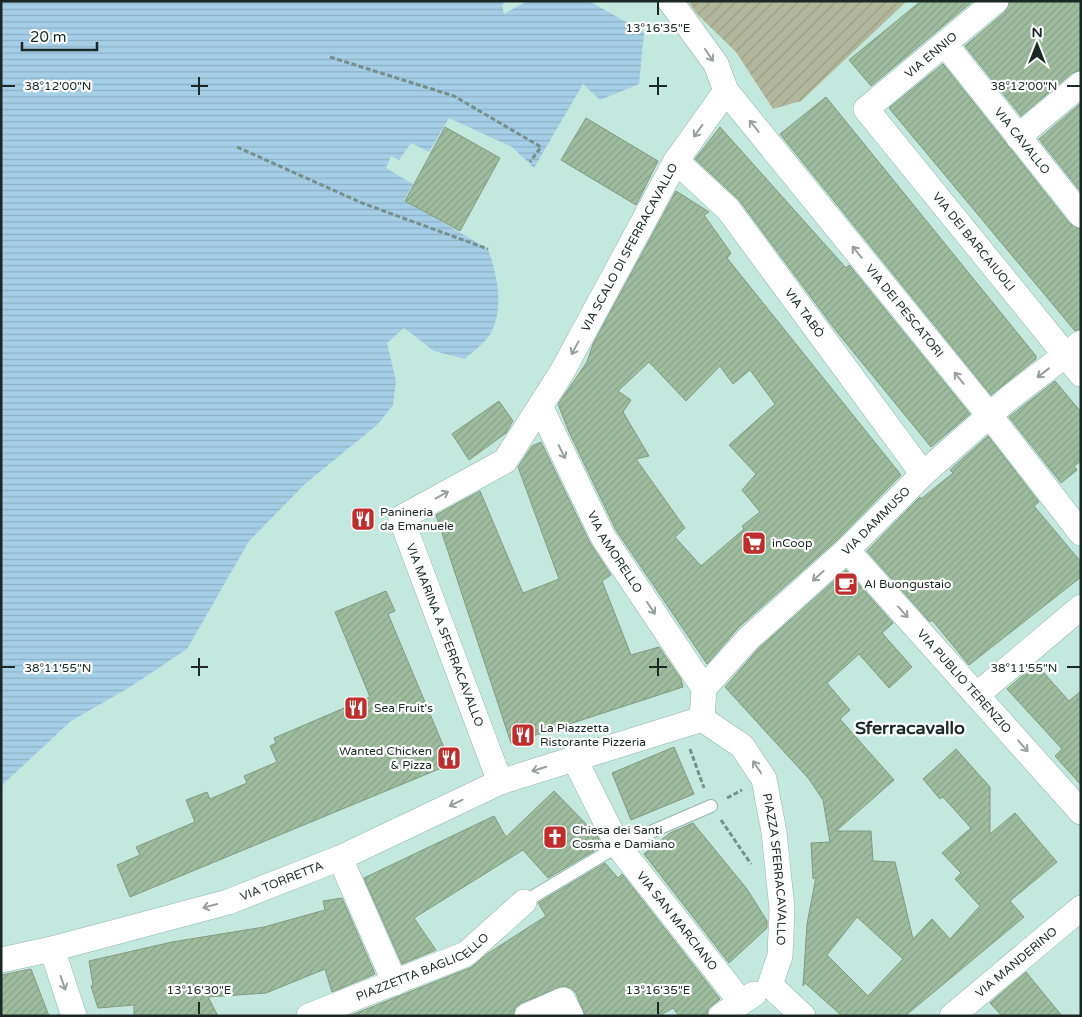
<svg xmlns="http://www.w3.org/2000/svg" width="1082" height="1017" viewBox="0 0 1082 1017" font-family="'Varela Round',sans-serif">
  <defs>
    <pattern id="garden-furrows" width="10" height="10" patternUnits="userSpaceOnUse" patternTransform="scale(1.25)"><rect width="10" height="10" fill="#b2b79b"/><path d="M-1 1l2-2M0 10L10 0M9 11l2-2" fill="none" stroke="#989d85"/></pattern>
    <pattern id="water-rules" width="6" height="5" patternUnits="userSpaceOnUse" patternTransform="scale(1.25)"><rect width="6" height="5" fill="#a5cee7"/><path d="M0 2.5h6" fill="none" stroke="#8db1c6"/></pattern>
    <pattern id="building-hatch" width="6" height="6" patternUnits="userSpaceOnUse" patternTransform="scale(1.25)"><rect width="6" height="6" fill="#9dbd9e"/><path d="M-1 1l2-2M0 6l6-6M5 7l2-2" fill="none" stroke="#87a288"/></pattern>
  </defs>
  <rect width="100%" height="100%" fill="#c3e8dd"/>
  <!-- garden -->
  <path fill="url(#garden-furrows)" d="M688 1H907L801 101 773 109 736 52 696 13Z"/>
  <!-- water -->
  <path fill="url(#water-rules)" d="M1 1H506L502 5 504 14 527 1H589L644 32 639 84 600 100 583 84 534 168 512 147 449 118 429 152 411 143 399 160 391 156 386 168 413 184 404 200 488 249C497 275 504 304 492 331 488 341 473 351 465 359L434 351 404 328 387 343 396 381 393 405 378 424 305 484 249 541 187 649 130 687 71 721 1 786Z"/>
  <!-- building -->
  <g fill="url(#building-hatch)" stroke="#829982" fill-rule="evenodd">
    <path d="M921 1H973L871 86 849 60Z"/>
    <path d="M1010 1H1081V70L1072 73 1021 116 965 46 1005 12Z"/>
    <path d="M943 64 1070 224 1081 229V329L1075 331 889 108Z"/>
    <path d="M826 97 1036 356V359L991 395 780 134Z"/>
    <path d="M1081 103V192L1039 139Z"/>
    <path d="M586 118 658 161 636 205 561 160Z"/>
    <path d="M445 127 500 158 460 231 405 201Z"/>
    <path d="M720 127 846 268 849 265 970 414 931 447 837 332 739 200 695 159Z"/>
    <path d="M676 191 709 212 704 215 731 253 727 258 901 475 837 540 739 627 707 664 616 530 569 432 558 404 587 362 593 344ZM649 362 686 401 720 366 733 384 750 370 775 404 729 445 756 474 742 490 760 512 742 526 744 529 701 566 675 537 685 528 636 459 649 456 623 412 631 400 618 391Z"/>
    <path d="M1055 381 1081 412V461L1074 466 1077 470 1061 483 1009 417Z"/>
    <path d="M499 401 513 421 506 433 469 460 452 434Z"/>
    <path d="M988 436 1039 502 1034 506 1081 562V577L969 665 932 620 930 622 867 551 920 497 921 499 953 473 950 470Z"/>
    <path d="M541 442 590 543 611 575 602 581 631 655 659 647 681 679 683 687 511 743 436 515 480 491 523 593 559 579 518 467 532 446Z"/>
    <path d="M846 570 893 623 882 633 912 667 889 688 859 654 827 683 850 710 840 719 894 780 836 831H871L873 861 895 862 913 939 932 919 950 939 980 906 955 879 961 873 942 853 971 828 943 797 940 799 923 779 956 749 990 787V834L1015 813 1057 862 1010 901 1024 917 905 1016H842L805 983 803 986 807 924 816 877 813 879 811 843 830 842 823 800 809 779 725 687 759 648ZM857 917 903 959 868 996 827 955Z"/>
    <path d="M386 591 395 611 388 614 451 764 130 897 117 865 140 855 136 847 195 822 186 800 207 792 210 799 247 783 244 776 277 762 270 746 276 743 274 738 370 697 335 612Z"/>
    <path d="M1036 664 1069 701 1081 691V785L1055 756 1062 749 1007 689Z"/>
    <path d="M674 747 694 794 631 820 612 773Z"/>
    <path d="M554 791 597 835 599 840 591 847 594 851 548 878 523 850 414 918 436 950 402 964 364 878 494 816 506 837Z"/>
    <path d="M693 823 747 889 767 921V928L729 963 644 854 670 833Z"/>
    <path d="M605 863 618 878 622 874 720 999 708 1009 707 1016H679L673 1008 659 1016H585L576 993 571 988 564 986 521 1003 515 1008 513 1016H349L472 967 487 954 546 916 538 903Z"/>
    <path d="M342 898 375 974 332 992 325 969 266 993 208 997 218 1016H134V1005L98 1008 91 986 93 985 89 961 172 942 264 927 325 910 323 901Z"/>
    <path d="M31 969 49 1016H1V975Z"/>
    <path d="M1026 972 1062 1016H1002L990 1003Z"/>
  </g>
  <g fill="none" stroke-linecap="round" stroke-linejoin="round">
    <!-- lane casing -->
    <g stroke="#91b5ab" stroke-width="14">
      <path id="lane" d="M524 902 618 846 711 806"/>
    </g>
    <!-- street casing -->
    <g stroke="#91b5ab" stroke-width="26">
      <g id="street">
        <path id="s1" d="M670 1 716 64 726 91 990 416 1081 533"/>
        <path id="s2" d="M996 1 866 109 1081 374"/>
        <path id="s3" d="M945 44 1081 215"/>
        <path d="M1018 137 1081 84"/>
        <path id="s4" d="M676 161 728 209 923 474"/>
        <path id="s5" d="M541 408 603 537 704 688"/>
        <path id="s6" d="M847 550 1081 812"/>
        <path d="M978 694 1081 607"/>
        <path id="s7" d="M702 719 704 688 749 638 847 550 923 474 1008 399 1081 343"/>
        <path id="s8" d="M702 719 742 746 764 779 774 832 782 909 780 956 770 985"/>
        <path id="s9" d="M574 758 618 846 741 1002"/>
        <path id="s10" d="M500 782 401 518 505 461 562 372 676 161 726 91"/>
        <path d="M340 858 395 983"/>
        <path d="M52 949 74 1016"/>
        <path id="s11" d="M1 960 52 949 228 902 340 858 500 782 702 719"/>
        <path d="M770 985 803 1016"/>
        <path id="s12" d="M309 1016 466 954 524 902"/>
        <path d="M527 1016 563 1000 571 1016"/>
        <path d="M721 1016 754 994"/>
        <path id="s13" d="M952 1016 1081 908"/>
      </g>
    </g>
    <!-- path -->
    <g stroke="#759088" stroke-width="3" stroke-dasharray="5 2.5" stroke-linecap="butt">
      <path d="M330 57 454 96 541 147 530 162"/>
      <path d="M237 147 362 203 488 249"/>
      <path d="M690 749 704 788"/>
      <path d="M727 798 742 790"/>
      <path d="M721 820 751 864"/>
    </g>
    <!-- lane -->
    <use href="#lane" stroke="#fff" stroke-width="12"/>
    <!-- street -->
    <use href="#street" stroke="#fff" stroke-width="25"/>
  </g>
  <!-- one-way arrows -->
  <defs><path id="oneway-shaft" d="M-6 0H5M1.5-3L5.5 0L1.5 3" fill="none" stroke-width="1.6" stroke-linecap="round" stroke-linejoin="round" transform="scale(1.25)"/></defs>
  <g stroke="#989f9d">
    <use href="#oneway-shaft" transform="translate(709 55) rotate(56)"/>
    <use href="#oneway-shaft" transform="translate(754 126) rotate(-129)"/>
    <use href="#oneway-shaft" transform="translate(698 131) rotate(126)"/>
    <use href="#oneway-shaft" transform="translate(857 252) rotate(-129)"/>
    <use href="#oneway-shaft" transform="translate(575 348) rotate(118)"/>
    <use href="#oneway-shaft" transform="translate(1043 373) rotate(142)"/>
    <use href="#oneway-shaft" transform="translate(959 378) rotate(-129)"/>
    <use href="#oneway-shaft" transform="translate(562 452) rotate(64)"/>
    <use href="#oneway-shaft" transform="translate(442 495) rotate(-29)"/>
    <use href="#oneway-shaft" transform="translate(818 576) rotate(138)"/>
    <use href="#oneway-shaft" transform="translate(651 608) rotate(56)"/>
    <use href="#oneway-shaft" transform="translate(903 612) rotate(48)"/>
    <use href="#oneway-shaft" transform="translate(1023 746) rotate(49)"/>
    <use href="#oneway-shaft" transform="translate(757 767) rotate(-124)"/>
    <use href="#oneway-shaft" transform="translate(539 769) rotate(162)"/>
    <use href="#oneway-shaft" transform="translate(456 803) rotate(154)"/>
    <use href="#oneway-shaft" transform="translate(210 906) rotate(165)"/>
    <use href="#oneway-shaft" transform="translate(63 983) rotate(71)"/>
  </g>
  <!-- ticks -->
  <path fill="none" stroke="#1a2925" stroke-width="2" d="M658 2V15M199 77V95M658 77V95M2 86H15M191 86H208M649 86H667M1067 86H1080M199 658V676M658 658V676M2 667H15M191 667H208M649 667H667M1067 667H1080M199 1002V1014M658 1002V1014"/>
  <!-- icons -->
  <defs>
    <g id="restaurant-square" transform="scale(1.25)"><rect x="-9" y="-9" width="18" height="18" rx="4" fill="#bd2e2d" stroke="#fff"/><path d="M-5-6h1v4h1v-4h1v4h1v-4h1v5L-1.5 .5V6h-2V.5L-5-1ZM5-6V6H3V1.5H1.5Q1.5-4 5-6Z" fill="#fff"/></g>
    <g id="supermarket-square" transform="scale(1.25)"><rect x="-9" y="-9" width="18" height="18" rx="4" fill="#bd2e2d" stroke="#fff"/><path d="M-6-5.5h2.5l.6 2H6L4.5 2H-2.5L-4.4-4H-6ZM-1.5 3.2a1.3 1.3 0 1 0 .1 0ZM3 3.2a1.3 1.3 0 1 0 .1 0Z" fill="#fff"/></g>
    <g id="cafe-square" transform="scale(1.25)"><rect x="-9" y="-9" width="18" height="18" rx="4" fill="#bd2e2d" stroke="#fff"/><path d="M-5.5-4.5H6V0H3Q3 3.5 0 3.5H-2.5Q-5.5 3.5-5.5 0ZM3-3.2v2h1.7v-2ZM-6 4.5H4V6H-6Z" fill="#fff"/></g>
    <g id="church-square" transform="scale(1.25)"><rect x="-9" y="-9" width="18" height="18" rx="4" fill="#bd2e2d" stroke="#fff"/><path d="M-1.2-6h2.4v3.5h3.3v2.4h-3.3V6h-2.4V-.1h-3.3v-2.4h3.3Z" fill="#fff"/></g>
  </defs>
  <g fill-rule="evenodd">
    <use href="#restaurant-square" x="363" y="519"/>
    <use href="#supermarket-square" x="754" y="543"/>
    <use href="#cafe-square" x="846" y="584"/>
    <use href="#restaurant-square" x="356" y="708"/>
    <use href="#restaurant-square" x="523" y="735"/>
    <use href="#restaurant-square" x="449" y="758"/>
    <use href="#church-square" x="555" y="837"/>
  </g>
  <g text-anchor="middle" stroke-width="4.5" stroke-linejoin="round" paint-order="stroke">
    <!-- street labels -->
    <g font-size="12" fill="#1a2925" stroke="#fff">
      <text transform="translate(931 55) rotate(-40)" y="4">VIA ENNIO</text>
      <text dy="4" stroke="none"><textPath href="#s3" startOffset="124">VIA CAVALLO</textPath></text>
      <text dy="4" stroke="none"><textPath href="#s2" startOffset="340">VIA DEI BARCAIUOLI</textPath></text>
      <text dy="4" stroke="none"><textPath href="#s10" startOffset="648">VIA SCALO DI SFERRACAVALLO</textPath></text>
      <text dy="4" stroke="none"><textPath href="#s1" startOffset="390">VIA DEI PESCATORI</textPath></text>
      <text dy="4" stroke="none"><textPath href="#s4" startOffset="200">VIA TABÒ</textPath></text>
      <text dy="4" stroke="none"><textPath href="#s7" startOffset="271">VIA DAMMUSO</textPath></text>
      <text dy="4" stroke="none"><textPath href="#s5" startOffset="162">VIA AMORELLO</textPath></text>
      <text transform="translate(445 635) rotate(69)" y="4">VIA MARINA A SFERRACAVALLO</text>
      <text dy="4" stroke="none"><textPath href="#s6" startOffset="176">VIA PUBLIO TERENZIO</textPath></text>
      <text dy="4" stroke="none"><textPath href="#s8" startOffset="179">PIAZZA SFERRACAVALLO</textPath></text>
      <text dy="4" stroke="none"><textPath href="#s11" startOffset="292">VIA TORRETTA</textPath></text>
      <text dy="4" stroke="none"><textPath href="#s9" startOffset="194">VIA SAN MARCIANO</textPath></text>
      <text dy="4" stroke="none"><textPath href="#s13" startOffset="84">VIA MANDERINO</textPath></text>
      <text dy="4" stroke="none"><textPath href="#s12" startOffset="124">PIAZZETTA BAGLICELLO</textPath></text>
    </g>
    <!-- poi labels -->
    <g font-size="12" fill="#1a2925" stroke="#fff" text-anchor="start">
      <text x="380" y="516">Panineria<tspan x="380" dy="14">da Emanuele</tspan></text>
      <text x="772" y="547">inCoop</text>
      <text x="864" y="588">Al Buongustaio</text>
      <text x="374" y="712">Sea Fruit's</text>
      <text x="540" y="732">La Piazzetta<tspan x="540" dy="14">Ristorante Pizzeria</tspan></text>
      <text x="432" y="755" text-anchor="end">Wanted Chicken<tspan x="432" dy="14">&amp; Pizza</tspan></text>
      <text x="572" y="834">Chiesa dei Santi<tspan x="572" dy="14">Cosma e Damiano</tspan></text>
    </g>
    <!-- district labels -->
    <g font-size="18" font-weight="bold" fill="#1a2925" stroke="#fff">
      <text x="910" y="734">Sferracavallo</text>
    </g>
  </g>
  <g font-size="12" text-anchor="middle" fill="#1a2925" stroke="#fff" stroke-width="4.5" stroke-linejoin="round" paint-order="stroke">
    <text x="658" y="32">13°16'35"E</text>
    <text x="58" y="90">38°12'00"N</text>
    <text x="1024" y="90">38°12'00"N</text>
    <text x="58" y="672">38°11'55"N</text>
    <text x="1024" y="672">38°11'55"N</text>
    <text x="199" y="994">13°16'30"E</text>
    <text x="658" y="994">13°16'35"E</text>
  </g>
  <!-- border -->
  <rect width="1082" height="1017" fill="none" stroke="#1a2925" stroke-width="5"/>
  <!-- north arrow -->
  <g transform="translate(1037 45)" stroke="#ffffff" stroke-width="4" paint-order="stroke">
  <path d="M0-4L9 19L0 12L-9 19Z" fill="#1a2925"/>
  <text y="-8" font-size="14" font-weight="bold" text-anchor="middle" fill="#1a2925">N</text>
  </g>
  <!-- scale -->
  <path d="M22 42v8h75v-8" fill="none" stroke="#1a2925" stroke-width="2.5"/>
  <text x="30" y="42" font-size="15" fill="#1a2925" stroke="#ffffff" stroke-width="4" paint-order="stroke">20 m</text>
</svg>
